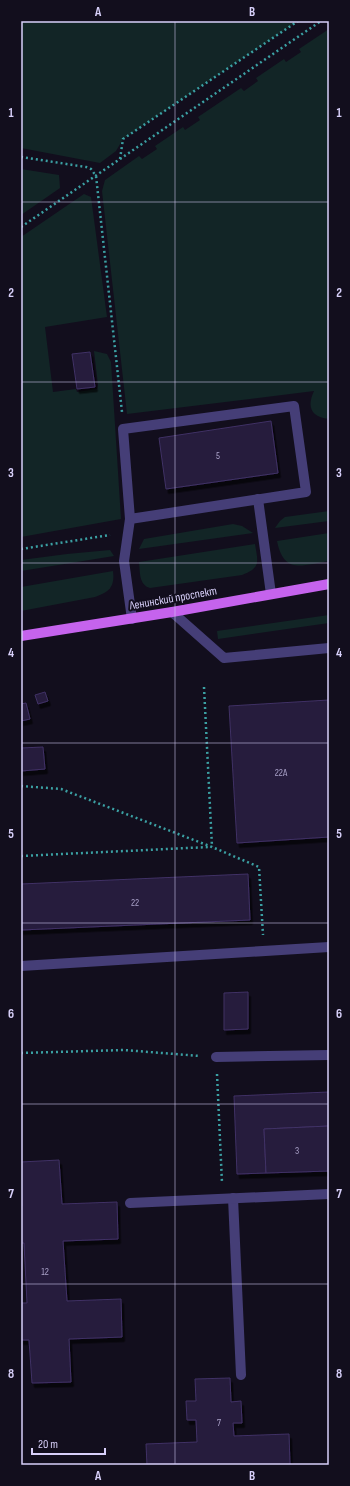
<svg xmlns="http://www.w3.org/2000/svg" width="350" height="1486" viewBox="0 0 350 1486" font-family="'Sofia Sans Condensed',sans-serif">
  <defs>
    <filter id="shadow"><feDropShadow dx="2.5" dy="4.5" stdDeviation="0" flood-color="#0009"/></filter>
  </defs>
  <rect width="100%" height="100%" fill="#120e1d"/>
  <!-- green -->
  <g fill="#122526">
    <path d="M21 21H298L123 139 116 151 100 163 21 148Z"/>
    <path d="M329 29V419C310 417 307 406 314 391L127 414 102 191 105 180 139 156 142 159 157 149 155 146 183 127 185 130 200 120 198 117 241 88 244 91 258 81 256 78 284 59 286 62 301 52 299 49Z"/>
    <path d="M21 169 59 175 60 188 21 215Z"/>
    <path d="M84 194 91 197 107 317 45 327 53 392 76 389 77 392 97 389 98 385 94 351 107 354 111 362 121 519 21 537V237Z"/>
    <path d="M329 511V521L275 528 280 521 285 517Z"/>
    <path d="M233 524 242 526 253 533 139 549 144 539Z"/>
    <path d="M329 533V561C302 565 284 575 277 541Z"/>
    <path d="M255 544C258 562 261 568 242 575L150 588C139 585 140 572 139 562Z"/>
    <path d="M110 550 114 556 21 571V560L67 554Z"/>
    <path d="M113 571C115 587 109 592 95 597L21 611V587Z"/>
    <path d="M329 615V623L218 639 217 631Z"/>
  </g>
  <!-- building -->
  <g fill="#251c3c" stroke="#403165" filter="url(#shadow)">
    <path d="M90 352 95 387 77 389 72 354Z"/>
    <path d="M271 421 278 473 166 489 159 438Z"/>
    <path d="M45 692 48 701 38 704 35 695Z"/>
    <path d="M329 700V837L237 843 229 706Z"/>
    <path d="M26 703 30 719 21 721V704Z"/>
    <path d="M43 747 45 769 21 771V748Z"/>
    <path d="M248 874 250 920 21 930V884Z"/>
    <path d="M248 992V1029L224 1030V993Z"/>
    <path d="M329 1092V1126L264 1129 266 1173 237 1174 234 1096Z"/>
    <path d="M329 1126V1171L266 1173 264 1129Z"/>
    <path d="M59 1160 62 1204 117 1202 118 1239 63 1241 67 1301 121 1299 122 1337 69 1339 71 1382 32 1383 29 1340H21V1303H27L24 1243H21V1206H22L21 1162Z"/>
    <path d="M230 1378 231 1402 241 1401 242 1423H233L234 1436 289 1434 290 1465H147L146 1444 197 1442 196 1420H187L186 1401H196L195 1379Z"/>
  </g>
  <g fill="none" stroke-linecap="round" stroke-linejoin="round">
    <!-- path -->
    <g stroke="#3ba0a3" stroke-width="2.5" stroke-dasharray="2 3" stroke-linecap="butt">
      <path d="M21 157 86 167 91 169 96 176 122 412"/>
      <path d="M120 159 123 139 298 21"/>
      <path d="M21 227 321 21"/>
      <path d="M21 549 110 535"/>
      <path d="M204 687 212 847"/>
      <path d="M21 786 61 789 212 847 259 867 263 935"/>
      <path d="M21 856 209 847"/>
      <path d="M21 1053 124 1050 200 1056"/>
      <path d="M217 1074 222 1183"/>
    </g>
    <!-- lane -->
    <g stroke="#453e77" stroke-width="10">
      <path d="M258 499 271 594"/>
      <path d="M130 519 306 492 294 406 123 429 130 519 124 561 132 619"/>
      <path d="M172 612 224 658 329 648"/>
      <path d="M21 966 329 947"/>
      <path d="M216 1057 329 1055"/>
      <path d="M233 1198 241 1375"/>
      <path d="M130 1203 329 1194"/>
    </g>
    <!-- primary -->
    <path stroke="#c563ed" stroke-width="10" d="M21 636 172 612 329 584"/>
  </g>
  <!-- grid -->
  <path fill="none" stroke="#d8d0fa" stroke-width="1" stroke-opacity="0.55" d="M175 21V1465M21 202H329M21 382H329M21 563H329M21 743H329M21 923H329M21 1104H329M21 1284H329"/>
  <g text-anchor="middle" stroke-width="4" stroke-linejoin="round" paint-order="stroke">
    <!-- number labels -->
    <g font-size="10" fill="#aba3ca">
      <text x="218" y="459">5</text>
      <text x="281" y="776">22А</text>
      <text x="135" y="906">22</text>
      <text x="297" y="1154">3</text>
      <text x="45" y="1275">12</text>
      <text x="219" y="1426">7</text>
    </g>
    <!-- street labels -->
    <g font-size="12" fill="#d8d0fa" stroke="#120e1d">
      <text transform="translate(173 598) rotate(-10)" y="4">Ленинский проспект</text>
    </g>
  </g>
  <!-- border -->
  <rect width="350" height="1486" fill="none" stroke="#120e1d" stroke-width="44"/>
  <!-- scale -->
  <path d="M32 1448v6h73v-6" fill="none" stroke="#d8d0fa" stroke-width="2"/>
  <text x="38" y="1448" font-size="12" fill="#d8d0fa" stroke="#120e1d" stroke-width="3" paint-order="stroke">20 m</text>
  <rect x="22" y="22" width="306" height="1442" fill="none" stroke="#d8d0fa" stroke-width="1.5"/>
  <g font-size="13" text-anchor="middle" font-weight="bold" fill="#d8d0fa">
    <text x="98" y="16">A</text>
    <text x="252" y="16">B</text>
    <text x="11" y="117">1</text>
    <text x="339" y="117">1</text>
    <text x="11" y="297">2</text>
    <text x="339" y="297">2</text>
    <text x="11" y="477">3</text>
    <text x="339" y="477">3</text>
    <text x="11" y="657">4</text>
    <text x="339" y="657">4</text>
    <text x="11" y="838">5</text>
    <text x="339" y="838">5</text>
    <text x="11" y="1018">6</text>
    <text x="339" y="1018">6</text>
    <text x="11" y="1198">7</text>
    <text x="339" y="1198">7</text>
    <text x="11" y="1378">8</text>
    <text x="339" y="1378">8</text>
    <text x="98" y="1480">A</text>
    <text x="252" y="1480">B</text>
  </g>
</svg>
